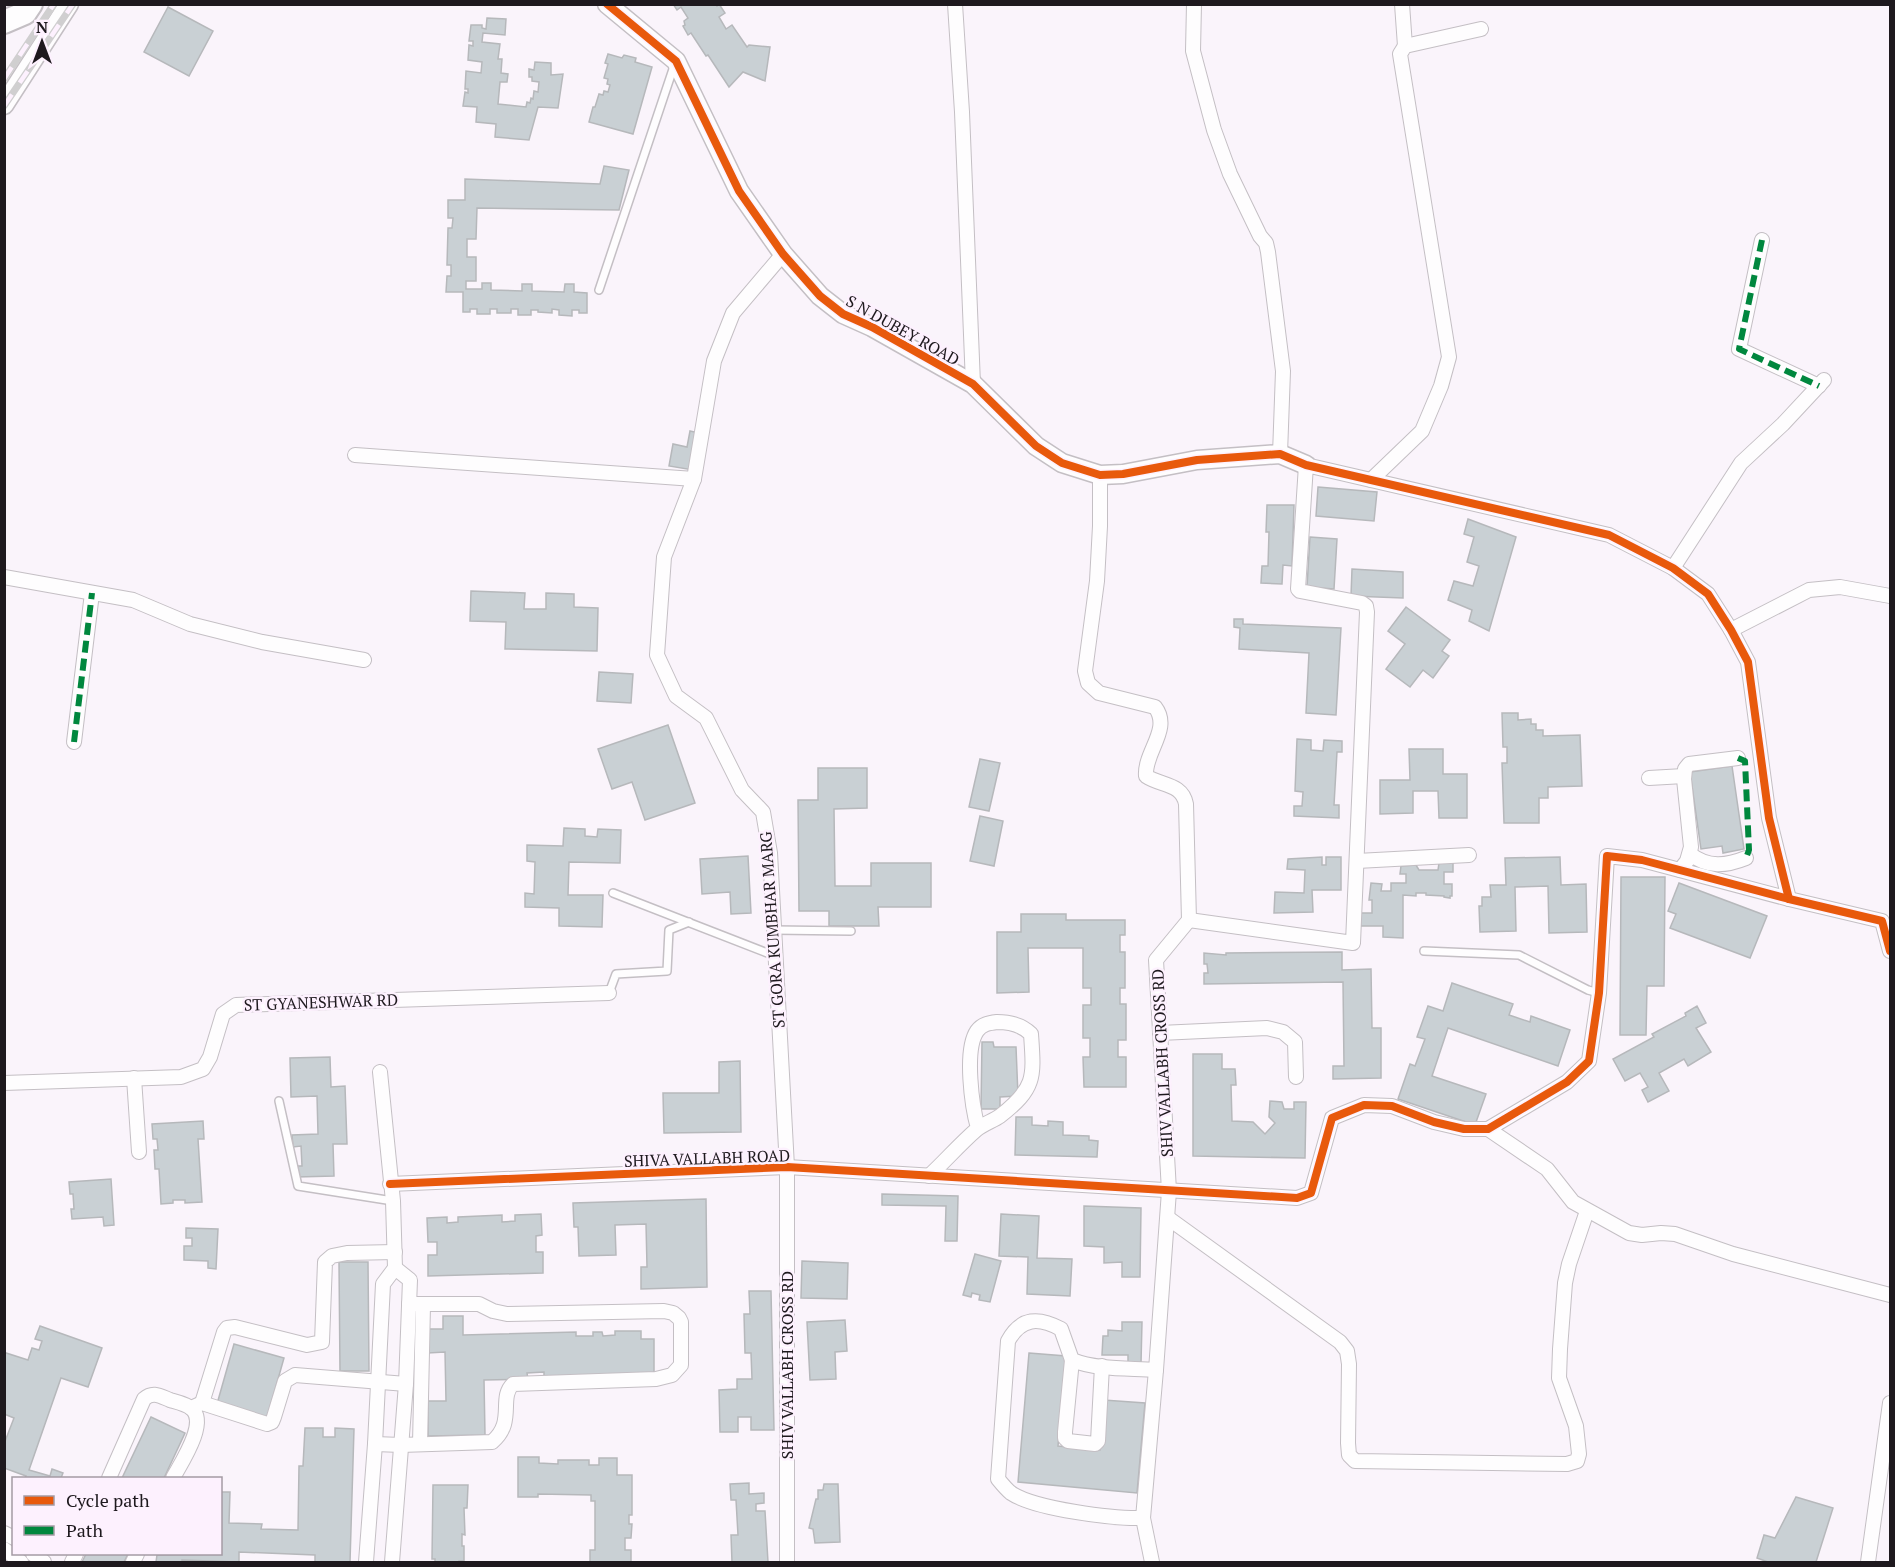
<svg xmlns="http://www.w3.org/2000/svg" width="1895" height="1567" viewBox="0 0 1895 1567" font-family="'PT Serif',serif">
  <rect width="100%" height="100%" fill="#faf4fb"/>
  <!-- building -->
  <g fill="#c9d0d4" stroke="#b6b8bb" stroke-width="1.5">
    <path d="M673 4H716L717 6 719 4 725 13 719 17 726 29 732 25 747 47 749 45 770 47 765 81 743 72 729 87 708 55 706 56 691 33 688 35 683 26 685 25 684 21 688 18 681 7 677 10Z"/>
    <path d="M168 7 213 31 189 76 144 52Z"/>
    <path d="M487 18 506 19 505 35 483 33 482 42 500 44 498 59H502L501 73 508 74 507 82H500L498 104 526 107 527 102 530 103 531 98 533 99 534 91 538 92 539 82 532 81V77H529V69L534 70 535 62 551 63V75L563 74 558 108 538 107 529 140 495 137 496 124 476 122 477 107 463 106 465 92 468 93V89H465L466 71 481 73 482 62 468 60 469 45 473 46V41H469L471 25H482V28L486 29Z"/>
    <path d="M608 54 622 58 624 55 636 58 635 62 652 67 633 134 589 122 593 107H595L599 94 603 95 604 91 608 92 610 85 607 84 608 79 604 78 608 64 605 63Z"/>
    <path d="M604 166 629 170 619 210 477 208 476 239H467V257H476V281H466V289H482V283H491V290L522 291V284H532V291L564 292 565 284H574V292L587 293V313H579V310H572V316L559 315V310L552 309V313L538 312V310H531V315H518V309H511V313H497V309H490V314H477V309H470V312H463V292H446L447 276H451V265H447L448 228H452L453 218H448V200H465V179L600 184Z"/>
    <path d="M690 431 699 433 693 470 669 466 673 444 687 447Z"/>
    <path d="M1318 487 1377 492 1374 521 1316 516Z"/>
    <path d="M1267 505H1294L1292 566 1283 565 1282 584 1261 583 1262 566H1268L1269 532H1266Z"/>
    <path d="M1468 519 1516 537 1489 631 1469 621 1472 610 1448 600 1454 581 1473 586 1479 566 1467 562 1474 537 1464 534Z"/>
    <path d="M1310 537 1337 539 1334 589 1307 587Z"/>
    <path d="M1352 569 1403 572V598L1351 596Z"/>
    <path d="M471 591 525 593 524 609H546V593L574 594V607L598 608 597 651 505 649 506 622 470 621Z"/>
    <path d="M1406 607 1450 640 1442 651 1449 656 1433 678 1423 670 1410 687 1386 669 1405 644 1388 631Z"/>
    <path d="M1234 619H1243V624L1341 628 1336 715 1306 713 1309 653 1239 649 1240 628 1234 627Z"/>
    <path d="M599 672 633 674 631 703 597 701Z"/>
    <path d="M1502 713H1518V720L1531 719V724H1536V730H1543V736L1580 735 1582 786 1548 787V798H1539V823H1504L1502 763H1507V747H1503Z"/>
    <path d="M668 725 695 803 645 820 632 782 612 789 598 749Z"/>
    <path d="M1297 739 1311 740V750L1323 751 1324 740 1342 741V752H1337L1334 805H1339V818L1294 816V806H1302L1303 792 1295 791Z"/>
    <path d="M1409 749H1443V774H1467V818H1439L1438 791H1413V813L1380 814V780H1410Z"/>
    <path d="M980 759 1000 763 989 811 969 807Z"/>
    <path d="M1732 766 1744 849 1723 853 1722 846 1701 849 1690 772Z"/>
    <path d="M818 768H867V808L834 809 835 886H871V863H931V907H878L879 926H829V911H799L798 800H818Z"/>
    <path d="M980 816 1003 821 994 866 970 861Z"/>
    <path d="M564 828 585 829V836L597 837 598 829 621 830 620 863 569 862 568 895H603L602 927 559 926V908L525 907V893L534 894 535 862 527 861V845L563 846Z"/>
    <path d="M748 856 751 913 731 914 730 892 702 894 700 859Z"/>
    <path d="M1322 857V865H1326V857H1341V890H1312L1313 912 1274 913 1275 892 1304 893 1305 870 1287 869 1288 859Z"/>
    <path d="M1560 857 1561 885 1586 884 1587 932 1549 933 1548 886 1515 887 1516 931 1480 932 1479 906H1482V897H1491L1490 885H1506L1505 858Z"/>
    <path d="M1453 862V872H1444V884H1452V896H1450V898L1444 897V896L1426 895V893H1416V896L1403 895V938L1383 937V926H1359V913H1372V900H1369L1371 883 1382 884 1381 891H1391V883H1406V874H1400L1401 866 1416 865 1419 870H1438L1439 863Z"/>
    <path d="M1621 877H1665L1664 986H1647L1646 1035H1620Z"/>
    <path d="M1679 883 1767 916 1750 958 1670 928 1676 914 1668 911Z"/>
    <path d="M1021 914H1066V920H1125V935H1120V952H1125V988H1120V1004H1126V1040H1118V1057H1126V1087H1084L1083 1057H1090V1038H1083V1005H1091V988H1083V948H1028L1029 992 997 993V932H1021Z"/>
    <path d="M1342 952V970L1371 969 1372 1028H1381V1078L1333 1079V1066H1344L1343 982 1204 984V973H1208L1207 964H1204V953L1226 955V953Z"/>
    <path d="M1452 983 1513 1004 1509 1015 1530 1022 1531 1016 1570 1030 1558 1066 1448 1028 1432 1076 1486 1094 1475 1125 1398 1099 1410 1064 1415 1066 1425 1039 1417 1037 1428 1006 1443 1011Z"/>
    <path d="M1697 1006 1706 1023 1696 1028 1711 1052 1688 1066 1684 1059 1659 1073 1669 1091 1648 1102 1642 1090 1648 1087 1640 1073 1625 1081 1613 1059 1654 1037 1652 1034 1686 1016 1685 1013Z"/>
    <path d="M982 1042H993L994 1047H1016L1018 1096 1000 1097V1109H981Z"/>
    <path d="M1193 1054H1222V1069H1235L1236 1085H1231L1232 1121 1253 1122 1265 1134 1275 1123 1269 1117 1270 1101 1282 1102 1284 1109H1294V1102H1306L1305 1158 1193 1156Z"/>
    <path d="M330 1057 331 1087 345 1086 347 1144H333L334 1176 297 1177V1166H302L301 1146 293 1147 292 1135 318 1134 317 1096 291 1097 290 1058Z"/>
    <path d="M740 1061 741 1132 664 1133 663 1093H719V1062Z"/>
    <path d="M1016 1117H1032V1125L1048 1126V1121L1063 1122V1135L1089 1136V1140L1098 1141 1097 1157 1015 1155Z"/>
    <path d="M203 1121 204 1139H198L202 1202 185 1203V1200H173V1203L161 1204 159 1169H155L154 1150H158L157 1139H153L152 1124Z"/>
    <path d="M111 1179 114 1225 104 1226 103 1217 72 1219 71 1209H74L73 1194H70L69 1182Z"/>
    <path d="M882 1194 958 1196 957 1241H945L946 1206 882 1205Z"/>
    <path d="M706 1199 707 1287 641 1289V1267H647L646 1224 615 1225 616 1255 579 1256 578 1227H574L573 1203Z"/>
    <path d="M1084 1206 1141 1208 1140 1277H1122V1262L1104 1263V1247L1084 1246Z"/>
    <path d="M541 1214 542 1235 536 1236V1252H543V1273L428 1276V1255H437V1242H428L427 1218 447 1217V1223L458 1222V1217L502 1215V1222L515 1221V1215Z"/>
    <path d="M1001 1214 1039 1216 1037 1258 1072 1259 1070 1296 1027 1294 1028 1257 999 1256Z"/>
    <path d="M186 1228 218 1229 216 1269 208 1268V1261L184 1260V1246H192V1238H186Z"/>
    <path d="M975 1254 1001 1261 990 1302 979 1300 980 1295 972 1293 971 1297 963 1295Z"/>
    <path d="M802 1261 848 1263 847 1299 801 1298Z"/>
    <path d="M339 1262H368L369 1371H340Z"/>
    <path d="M749 1291H771L774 1430H751V1417H738V1432H720L719 1390 737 1389V1379H752L751 1353H745L744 1314H750Z"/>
    <path d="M443 1316H463V1335L576 1332V1336H593V1332H602L603 1336 615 1335V1331H641V1339H654V1376L544 1379V1372L527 1373 528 1379 484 1380 485 1435 428 1436V1401H446L445 1352 428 1353 427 1329H443Z"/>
    <path d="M845 1320 847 1351 835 1352 836 1379 810 1380 807 1322Z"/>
    <path d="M1122 1322H1142L1141 1364H1128V1355H1102L1103 1336H1108V1330L1122 1331Z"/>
    <path d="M40 1326 102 1348 88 1387 61 1378 29 1470 50 1476 52 1469 63 1473 61 1478H25L26 1476 4 1468V1444L14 1418 4 1414V1356L6 1353 28 1360 32 1348 39 1350 42 1341 35 1339Z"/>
    <path d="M234 1344 284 1358 267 1418 217 1404Z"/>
    <path d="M1029 1353 1066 1356 1058 1446 1100 1450 1104 1400 1145 1403 1137 1493 1018 1482Z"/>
    <path d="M151 1417 185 1433 164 1478H122Z"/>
    <path d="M305 1428H323V1437H335V1428L354 1429 350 1562H315V1555L239 1552V1562L182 1560V1562H156L157 1555 220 1554V1492H230L229 1523 262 1524 261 1529 298 1530 299 1466H303Z"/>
    <path d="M518 1457H539V1463L558 1464V1460H589V1465H599V1458H617V1475H632V1515H629V1524H632L631 1538H625V1550H631V1562H590V1550H595V1501H591V1495L538 1494V1497H518Z"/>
    <path d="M749 1483V1494L764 1493V1503L756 1504V1511H765L768 1562H732L731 1535H738L736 1500H731L730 1484Z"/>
    <path d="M824 1484H838L840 1542 815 1543 813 1529 809 1528 816 1499H818V1490H823Z"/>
    <path d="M433 1485H468L467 1508H464L465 1535 462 1534V1546H464V1561H459V1562H435V1559H432Z"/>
    <path d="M1796 1497 1833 1508 1816 1562H1768L1757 1558 1764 1535 1775 1538Z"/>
    <path d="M86 1554H128L124 1562H82Z"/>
  </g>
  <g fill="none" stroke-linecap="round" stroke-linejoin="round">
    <!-- service casing -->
    <g stroke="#c4bfc4" stroke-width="10">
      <g id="service">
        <path d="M599 290 674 66"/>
        <path d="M613 893 775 956"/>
        <path d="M774 930 851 931"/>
        <path d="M1424 951 1519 955 1588 990 1599 993"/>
        <path d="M609 993 616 974 667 971 669 930 689 922"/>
        <path d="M279 1101 298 1186 393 1201"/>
      </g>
    </g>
    <!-- minor casing -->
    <g stroke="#c4bfc4" stroke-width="16">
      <g id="minor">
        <path d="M955 4 962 112 973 384"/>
        <path d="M1194 4 1193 51 1214 130 1230 174 1260 236 1266 243 1268 252 1283 371 1280 454"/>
        <path d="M1402 4 1405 46"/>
        <path d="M1762 240 1739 349 1819 386"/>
        <path d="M783 254 733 313 714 361 694 479 664 557 657 655 676 696 706 718 742 790 763 812 770 853 787 1167V1562"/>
        <path d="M355 455 694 479"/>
        <path d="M1100 475V526L1097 581 1085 671 1088 683 1099 693 1155 707C1172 729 1144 752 1146 776 1161 786 1182 783 1186 804L1189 920 1156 960 1169 1191 1156 1370 1143 1518 1152 1562"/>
        <path d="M1371 480 1422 431 1441 386 1449 357 1400 54 1405 46 1481 29"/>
        <path d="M1673 568 1741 463 1783 424 1824 380"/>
        <path d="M4 577 133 600 190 624 262 642 364 660"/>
        <path d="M1731 630 1809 590 1840 587 1890 596"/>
        <path d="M74 742 92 593"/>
        <path d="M1649 778 1684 776"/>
        <path d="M1690 854C1708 868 1726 866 1746 858"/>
        <path d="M1357 861 1469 855"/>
        <path d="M1680 870 1687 861 1691 847 1684 779 1685 769 1689 764 1738 758"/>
        <path d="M1189 920 1353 943 1367 612 1366 606 1362 603 1300 591 1298 589 1306 465 1609 535 1673 568 1708 594 1731 630 1748 662 1769 818 1789 899"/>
        <path d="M1160 1033 1267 1028 1283 1032 1295 1042 1296 1077"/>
        <path d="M134 1078 139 1152"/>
        <path d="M4 1083 181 1077 203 1069 210 1057 223 1014 236 1005 609 993"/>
        <path d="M1488 1129 1547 1169 1573 1202 1629 1233 1642 1235 1661 1233 1675 1234 1733 1254 1890 1295"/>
        <path d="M929 1176C945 1161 960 1144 976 1130 983 1124 993 1121 1000 1116 1036 1088 1034 1077 1031 1034 1022 1025 1010 1022 997 1022 989 1023 982 1024 977 1031 964 1050 972 1107 978 1128"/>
        <path d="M390 1184 787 1167 1297 1198 1311 1193 1332 1118 1364 1105 1392 1106 1434 1122 1464 1129H1488L1567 1082 1589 1061 1599 993 1607 856 1642 860 1789 899 1882 921 1890 951"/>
        <path d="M1168 1218 1340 1342 1347 1351 1349 1364 1348 1443 1349 1455 1355 1461 1567 1464 1577 1461 1579 1454 1576 1426 1559 1378 1560 1349 1565 1283 1569 1264 1587 1211"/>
        <path d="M1072 1360 1065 1432V1438L1068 1441 1095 1444 1098 1441 1102 1366"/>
        <path d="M202 1403 224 1332 227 1328 235 1327 307 1345 322 1342 325 1262 332 1256 347 1253 395 1252"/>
        <path d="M191 1408 202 1403 267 1424 272 1422 274 1417 285 1381 295 1375 406 1384"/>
        <path d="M375 1444 401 1445 492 1442C516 1422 498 1398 513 1384L656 1379 672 1375 681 1365V1322L679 1318 673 1313 664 1311 507 1314 493 1311 479 1304H409"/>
        <path d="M420 1444 423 1305"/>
        <path d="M109 1478 144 1399C153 1391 160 1396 170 1400 177 1402 187 1404 192 1409 208 1423 181 1463 173 1478"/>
        <path d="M1143 1518C1114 1519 1035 1509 1011 1493 1006 1489 1002 1484 998 1479L1008 1341C1021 1317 1039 1317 1061 1329L1072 1360C1097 1370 1129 1368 1156 1370"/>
        <path d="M4 1533 14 1538"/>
        <path d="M4 1549 21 1562"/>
        <path d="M33 1554 44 1562"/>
        <path d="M72 1562 76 1554"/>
        <path d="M133 1562 137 1554"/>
        <path d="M366 1562 375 1444 383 1284 395 1268 393 1201 380 1072"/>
        <path d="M392 1562 406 1384 410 1280 395 1268"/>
        <path d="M1868 1562 1890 1403"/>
      </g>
    </g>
    <!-- tertiary casing -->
    <g stroke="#c4bfc4" stroke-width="21">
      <g id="tertiary">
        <path d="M607 4 676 61 739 191 783 254 820 296 843 314 872 327 973 384 1036 446 1062 463 1100 475 1123 474 1197 460 1280 454 1306 465"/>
        <path d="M4 105 69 4"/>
      </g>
    </g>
    <!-- trunk casing -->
    <g stroke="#c4bfc4" stroke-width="26">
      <path id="trunk" d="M4 22 25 13 31 4"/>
    </g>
    <!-- service -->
    <use href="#service" stroke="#fefdfe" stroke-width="7"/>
    <!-- minor -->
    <use href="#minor" stroke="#fefdfe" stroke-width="14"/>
    <!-- tertiary -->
    <use href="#tertiary" stroke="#fefdfe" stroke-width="18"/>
    <!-- trunk -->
    <use href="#trunk" stroke="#fefdfe" stroke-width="22"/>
    <!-- rail casing -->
    <g stroke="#d0cfd0" stroke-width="7">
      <g id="rail">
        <path d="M4 79 54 4"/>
        <path d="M4 106 73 4"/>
      </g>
    </g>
    <!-- rail -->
    <use href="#rail" stroke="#fdf1fe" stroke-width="4.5" stroke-dasharray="14" stroke-linecap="butt"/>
    <!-- quiet -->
    <g stroke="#00873e" stroke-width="6" stroke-dasharray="12 6" stroke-linecap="butt">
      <path d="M1762 240 1739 349 1819 386"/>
      <path d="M74 742 92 593"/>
      <path d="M1738 758 1745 761 1749 850 1746 858"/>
    </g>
    <!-- cycleway casing -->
    <g stroke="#fdf1fe" stroke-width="11">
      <g id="cycleway">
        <path d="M607 4 676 61 739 191 783 254 820 296 843 314 872 327 973 384 1036 446 1062 463 1100 475 1123 474 1197 460 1280 454 1306 465 1609 535 1673 568 1708 594 1731 630 1748 662 1769 818 1789 899"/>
        <path d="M390 1184 787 1167 1297 1198 1311 1193 1332 1118 1364 1105 1392 1106 1434 1122 1464 1129H1488L1567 1082 1589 1061 1599 993 1607 856 1642 860 1789 899 1882 921 1890 951"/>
      </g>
    </g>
    <!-- cycleway -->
    <use href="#cycleway" stroke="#e8590c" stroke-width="8"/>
  </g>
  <g text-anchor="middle" stroke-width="5" stroke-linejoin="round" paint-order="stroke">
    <!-- street labels -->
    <g font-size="16" fill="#1e191e" stroke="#fdf1fe">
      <text transform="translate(903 330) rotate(29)" y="6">S N DUBEY ROAD</text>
      <text transform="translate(772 930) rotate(-94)" y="6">ST GORA KUMBHAR MARG</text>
      <text transform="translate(321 1002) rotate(-2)" y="6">ST GYANESHWAR RD</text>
      <text transform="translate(1162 1063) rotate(-93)" y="6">SHIV VALLABH CROSS RD</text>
      <text transform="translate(707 1158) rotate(-2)" y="6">SHIVA VALLABH ROAD</text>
      <text transform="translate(787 1365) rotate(-90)" y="6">SHIV VALLABH CROSS RD</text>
    </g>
  </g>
  <!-- border -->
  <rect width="1895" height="1567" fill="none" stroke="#1e191e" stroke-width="12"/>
  <!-- legend -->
  <rect x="12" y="1477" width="210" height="78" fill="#fdf1fe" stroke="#a49ba4" stroke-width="1.5"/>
  <rect x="24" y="1496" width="30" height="9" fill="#e8590c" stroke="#a49ba4" stroke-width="1.5"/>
  <text x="66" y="1507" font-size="18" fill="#1e191e">Cycle path</text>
  <rect x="24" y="1526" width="30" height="9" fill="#00873e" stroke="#a49ba4" stroke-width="1.5"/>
  <text x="66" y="1537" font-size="18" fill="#1e191e">Path</text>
  <!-- north arrow -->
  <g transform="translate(42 42)" stroke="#fdf1fe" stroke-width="4.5" paint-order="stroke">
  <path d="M0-4.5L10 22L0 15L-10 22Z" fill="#1e191e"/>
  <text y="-9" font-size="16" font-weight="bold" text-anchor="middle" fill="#1e191e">N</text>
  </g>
</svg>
